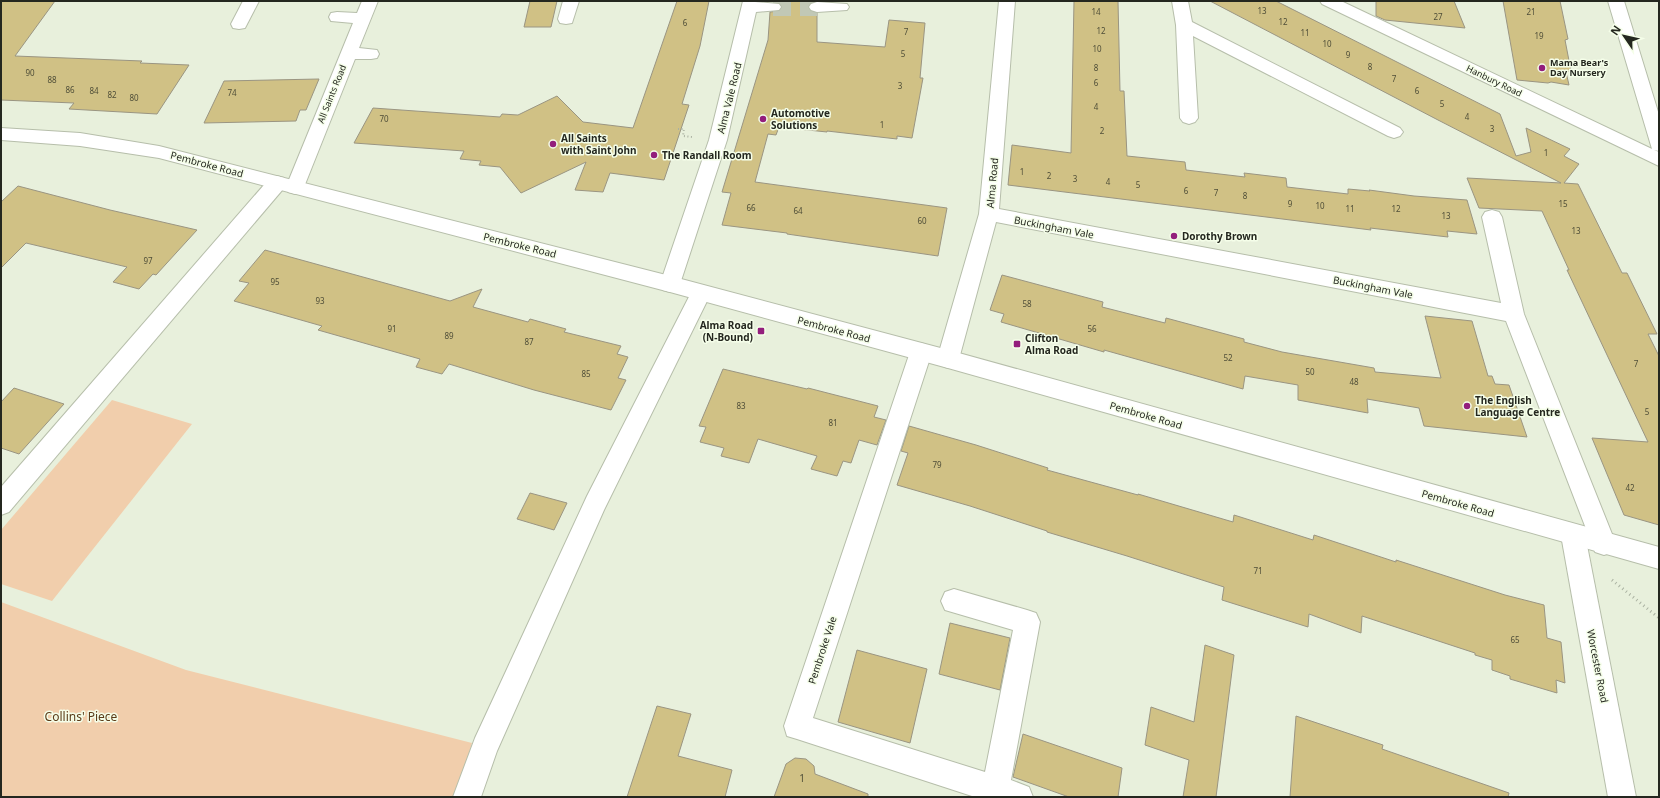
<svg xmlns="http://www.w3.org/2000/svg" width="1660" height="798" viewBox="0 0 1660 798" font-family="'Noto Sans',sans-serif">
  <rect width="100%" height="100%" fill="#e8f0dc"/>
  <!-- green -->
  <g fill="#f1ceac">
    <path d="M112 400 192 424 52 601 1 584V530Z"/>
    <path d="M1 602 186 670 472 743 456 797H1Z"/>
  </g>
  <!-- building -->
  <g fill="#d0c185" stroke="#9a9582">
    <path d="M1 1H55L15 56 142 61 140 63 189 65 157 114 69 109 74 103 1 100Z"/>
    <path d="M530 1H557L551 27H524Z"/>
    <path d="M677 1H709L700 46 682 104 689 105 664 180 610 173 603 192 575 190 586 162 521 193 500 167 479 165 481 161 460 159 464 151 354 143 373 108 500 117 502 114 518 115 557 96 583 122 633 128Z"/>
    <path d="M770 1H815L810 3 808 8 811 11 817 13V42L885 47 889 20 925 23 920 78H923L912 138 897 136V139L827 131V132L779 127 776 135 768 134 755 182 947 208 938 256 787 234V233L722 225 731 193 722 192 768 40 770 12 779 11 782 8 779 3Z"/>
    <path d="M1074 1H1118L1120 91H1124L1127 156 1185 162 1186 170 1245 177 1244 173 1286 178 1287 187 1348 194V189L1370 191 1369 190 1414 196 1467 200 1477 234 1447 231 1448 237 1370 228 1371 230 1008 185 1012 145 1071 153Z"/>
    <path d="M1210 1H1276L1500 114 1516 156 1531 152 1526 128 1570 149 1564 156 1579 164 1564 183 1578 184 1622 273H1627L1657 334H1648L1659 356V525L1624 515 1592 438 1648 442 1567 270H1569L1542 211 1479 208 1467 178 1561 183 1438 120Z"/>
    <path d="M1376 1H1454L1465 28 1385 20 1376 16Z"/>
    <path d="M1503 1H1560L1568 39 1565 40 1571 71 1566 72 1569 85 1551 82 1548 83 1517 80Z"/>
    <path d="M319 79 306 110H300L296 121 204 123 224 81Z"/>
    <path d="M18 186 110 210 197 230 156 275 153 274 139 289 113 282 127 267 26 243 1 268V202Z"/>
    <path d="M265 250 450 301 482 289 473 307 528 322 530 319 566 329 564 332 621 346 617 354 628 357 618 378 626 380 611 410 534 390 449 364 442 374 416 367 420 359 318 330 322 326 234 301 249 283 239 281Z"/>
    <path d="M1002 275 1103 302 1102 307 1165 323 1166 318 1244 339V342L1282 352 1374 368 1375 372 1441 378 1425 316 1472 321 1488 376H1492L1495 384 1509 385 1527 437 1424 426 1419 408 1367 399 1368 413 1298 400V385L1245 376 1243 389 1104 350V352L1001 322 1004 314 990 310Z"/>
    <path d="M723 369 807 389 808 388 878 406 874 417 886 420 877 445 859 440 851 463 843 461 837 476 811 469 817 456 758 439 749 463 721 456 724 448 700 442 706 427 699 426Z"/>
    <path d="M14 388 64 404 19 454 1 448V402Z"/>
    <path d="M909 426 976 445 1048 468 1047 470 1138 495V494L1233 522 1234 515 1313 540 1314 535 1396 562V560L1505 595 1544 605 1547 638 1561 642 1565 683 1556 680 1557 693 1510 679V676L1492 670V660L1475 655V653L1362 616 1361 633 1309 614 1308 627 1222 600 1224 587 1127 556 1047 532V531L970 506 897 485 908 453 901 451Z"/>
    <path d="M530 493 567 503 554 530 517 519Z"/>
    <path d="M950 623 1010 638 1000 690 939 674Z"/>
    <path d="M1205 645 1234 655 1216 797H1183L1189 760 1145 745 1151 707 1194 722Z"/>
    <path d="M857 650 927 669 910 743 838 722Z"/>
    <path d="M657 706 691 714 678 756 732 770 725 797H627Z"/>
    <path d="M1296 716 1383 745 1382 749 1509 793 1508 797H1290Z"/>
    <path d="M1023 734 1122 768 1118 797H1069L1013 777Z"/>
    <path d="M795 758 806 759 814 766 815 774 868 794V797H774L786 764Z"/>
  </g>
  <g fill="none" stroke-linecap="round" stroke-linejoin="round">
    <!-- minor-tunnel -->
    <path stroke="#c1c8b6" stroke-width="18" stroke-dasharray="18 9" stroke-linecap="butt" d="M773 7H817"/>
    <!-- minor casing -->
    <g stroke="#b6beaa" stroke-width="2">
      <g id="minor">
        <path d="M243 1H259L245 28 239 29 233 28 231 24Z"/>
        <path d="M362 1H378L359 48 377 50 379 54 377 58 371 59H355L304 187 302 192 295 194 288 192 286 187 353 23 331 21 329 17 331 13 337 12 357 13Z"/>
        <path d="M563 1H579L572 23 566 24 560 23 558 19Z"/>
        <path d="M743 1 779 4 781 7 779 10 756 12 727 140 680 284 677 290 670 292 663 290 660 284 709 140Z"/>
        <path d="M999 1H1015L999 209 1501 303 1482 217 1485 212 1492 210 1499 212 1502 217 1524 314 1616 544 1613 552 1604 555 1595 552 1506 321 996 222 959 359 956 365 948 368 940 365 937 359 979 214Z"/>
        <path d="M1172 1H1188L1192 22 1400 128 1403 132 1400 136 1394 138 1388 136 1193 36 1198 118 1195 122 1189 124 1183 122 1180 118 1176 25Z"/>
        <path d="M1320 1H1341L1652 149 1608 1H1624L1659 115V151L1654 150 1659 152V166L1322 4Z"/>
        <path d="M817 2 847 4 849 7 847 10 817 12 811 10 809 7 811 4Z"/>
        <path d="M277 176 284 178 286 183 284 188 9 512 1 515V487L270 178Z"/>
        <path d="M701 285 708 287 711 293 604 510 497 751 481 797H453L475 738 587 496 694 287Z"/>
        <path d="M921 343 929 346 932 352 813 718 985 772 1013 630 945 610 941 601 945 592 954 589 1027 610 1036 613 1040 622 1011 780 1029 787 1033 797H975L797 739 787 736 784 726 910 352 913 346Z"/>
        <path d="M1573 524 1582 527 1585 535 1636 797H1608L1561 535 1564 527Z"/>
      </g>
    </g>
    <!-- major casing -->
    <g stroke="#b6beaa" stroke-width="2">
      <path id="major" d="M1 128 80 133 159 146 670 276 948 350 1659 547V569L948 368 670 292 159 158 80 146 1 140Z"/>
    </g>
    <!-- path-far1 -->
    <path stroke="#aab1a1" stroke-width="2" stroke-dasharray="1 2.5" stroke-linecap="butt" d="M678 129H684L683 136 692 137"/>
    <!-- path -->
    <path stroke="#aab1a1" stroke-width="3" stroke-dasharray="1 3.5" stroke-linecap="butt" d="M1612 580 1659 618"/>
    <!-- minor -->
    <use href="#minor" fill="#fff" fill-rule="evenodd"/>
    <!-- major -->
    <use href="#major" fill="#fff" fill-rule="evenodd"/>
  </g>
  <!-- markers -->
  <g fill="#931e7c" stroke="#f5fee9" stroke-width="1.5">
    <circle cx="1542" cy="68" r="4"/>
    <circle cx="763" cy="119" r="4"/>
    <circle cx="553" cy="144" r="4"/>
    <circle cx="654" cy="155" r="4"/>
    <circle cx="1174" cy="236" r="4"/>
    <rect x="757" y="327" width="8" height="8" rx="2"/>
    <rect x="1013" y="340" width="8" height="8" rx="2"/>
    <circle cx="1467" cy="406" r="4"/>
  </g>
  <g text-anchor="middle" stroke-width="3" stroke-linejoin="round" paint-order="stroke">
    <!-- number labels -->
    <g font-size="8" fill="#4f4e38">
      <text x="1262" y="14">13</text>
      <text x="1096" y="15">14</text>
      <text x="1531" y="15">21</text>
      <text x="1438" y="20">27</text>
      <text x="1283" y="25">12</text>
      <text x="685" y="26">6</text>
      <text x="1101" y="34">12</text>
      <text x="906" y="35">7</text>
      <text x="1305" y="36">11</text>
      <text x="1539" y="39">19</text>
      <text x="1327" y="47">10</text>
      <text x="1097" y="52">10</text>
      <text x="903" y="57">5</text>
      <text x="1348" y="58">9</text>
      <text x="1370" y="70">8</text>
      <text x="1096" y="71">8</text>
      <text x="30" y="76">90</text>
      <text x="1394" y="82">7</text>
      <text x="52" y="83">88</text>
      <text x="1096" y="86">6</text>
      <text x="900" y="89">3</text>
      <text x="70" y="93">86</text>
      <text x="94" y="94">84</text>
      <text x="1417" y="94">6</text>
      <text x="232" y="96">74</text>
      <text x="112" y="98">82</text>
      <text x="134" y="101">80</text>
      <text x="1442" y="107">5</text>
      <text x="1096" y="110">4</text>
      <text x="1467" y="120">4</text>
      <text x="384" y="122">70</text>
      <text x="882" y="128">1</text>
      <text x="1492" y="132">3</text>
      <text x="1102" y="134">2</text>
      <text x="1546" y="156">1</text>
      <text x="1022" y="175">1</text>
      <text x="1049" y="179">2</text>
      <text x="1075" y="182">3</text>
      <text x="1108" y="185">4</text>
      <text x="1138" y="188">5</text>
      <text x="1186" y="194">6</text>
      <text x="1216" y="196">7</text>
      <text x="1245" y="199">8</text>
      <text x="1290" y="207">9</text>
      <text x="1563" y="207">15</text>
      <text x="1320" y="209">10</text>
      <text x="751" y="211">66</text>
      <text x="1350" y="212">11</text>
      <text x="1396" y="212">12</text>
      <text x="798" y="214">64</text>
      <text x="1446" y="219">13</text>
      <text x="922" y="224">60</text>
      <text x="1576" y="234">13</text>
      <text x="148" y="264">97</text>
      <text x="275" y="285">95</text>
      <text x="320" y="304">93</text>
      <text x="1027" y="307">58</text>
      <text x="392" y="332">91</text>
      <text x="1092" y="332">56</text>
      <text x="449" y="339">89</text>
      <text x="529" y="345">87</text>
      <text x="1228" y="361">52</text>
      <text x="1636" y="367">7</text>
      <text x="1310" y="375">50</text>
      <text x="586" y="377">85</text>
      <text x="1354" y="385">48</text>
      <text x="741" y="409">83</text>
      <text x="1647" y="415">5</text>
      <text x="833" y="426">81</text>
      <text x="937" y="468">79</text>
      <text x="1630" y="491">42</text>
      <text x="1258" y="574">71</text>
      <text x="1515" y="643">65</text>
    </g>
    <!-- far-poi labels -->
    <g font-size="9" font-weight="bold" fill="#24271f" stroke="#f5fee9" text-anchor="start">
      <text x="1550" y="66">Mama Bear's<tspan x="1550" dy="10">Day Nursery</tspan></text>
    </g>
    <!-- far-street labels -->
    <g font-size="9" fill="#24271f" stroke="#f5fee9">
      <text transform="translate(1494 81) rotate(26)" y="3">Hanbury Road</text>
      <text transform="translate(332 94) rotate(-68)" y="3">All Saints Road</text>
    </g>
    <!-- street labels -->
    <g font-size="10" fill="#24271f" stroke="#f5fee9">
      <text transform="translate(729 98) rotate(-76)" y="4">Alma Vale Road</text>
      <text transform="translate(207 164) rotate(15)" y="4">Pembroke Road</text>
      <text transform="translate(992 183) rotate(-85)" y="4">Alma Road</text>
      <text transform="translate(1054 227) rotate(11)" y="4">Buckingham Vale</text>
      <text transform="translate(520 245) rotate(14)" y="4">Pembroke Road</text>
      <text transform="translate(1373 287) rotate(11)" y="4">Buckingham Vale</text>
      <text transform="translate(834 329) rotate(15)" y="4">Pembroke Road</text>
      <text transform="translate(1146 415) rotate(16)" y="4">Pembroke Road</text>
      <text transform="translate(1458 503) rotate(16)" y="4">Pembroke Road</text>
      <text transform="translate(822 650) rotate(-72)" y="4">Pembroke Vale</text>
      <text transform="translate(1598 666) rotate(79)" y="4">Worcester Road</text>
    </g>
    <!-- poi labels -->
    <g font-size="10" font-weight="bold" fill="#24271f" stroke="#f5fee9" text-anchor="start">
      <text x="771" y="117">Automotive<tspan x="771" dy="12">Solutions</tspan></text>
      <text x="561" y="142">All Saints<tspan x="561" dy="12">with Saint John</tspan></text>
      <text x="662" y="159">The Randall Room</text>
      <text x="1182" y="240">Dorothy Brown</text>
      <text x="753" y="329" text-anchor="end">Alma Road<tspan x="753" dy="12">(N-Bound)</tspan></text>
      <text x="1025" y="342">Clifton<tspan x="1025" dy="12">Alma Road</tspan></text>
      <text x="1475" y="404">The English<tspan x="1475" dy="12">Language Centre</tspan></text>
    </g>
    <!-- near-number labels -->
    <g font-size="10" fill="#4f4e38">
      <text x="802" y="782">1</text>
    </g>
    <!-- near-park labels -->
    <g font-size="12" fill="#5a3b18" stroke="#f5fee9">
      <text x="81" y="721">Collins' Piece</text>
    </g>
  </g>
  <!-- border -->
  <rect width="1660" height="798" fill="none" stroke="#24271f" stroke-width="4"/>
  <!-- north arrow -->
  <g transform="translate(1624 36) rotate(304)" stroke="#f5fee9" stroke-width="3" paint-order="stroke">
  <path d="M0-3L7 15L0 10L-7 15Z" fill="#24271f"/>
  <text y="-6" font-size="11" font-weight="bold" text-anchor="middle" fill="#24271f">N</text>
  </g>
</svg>
